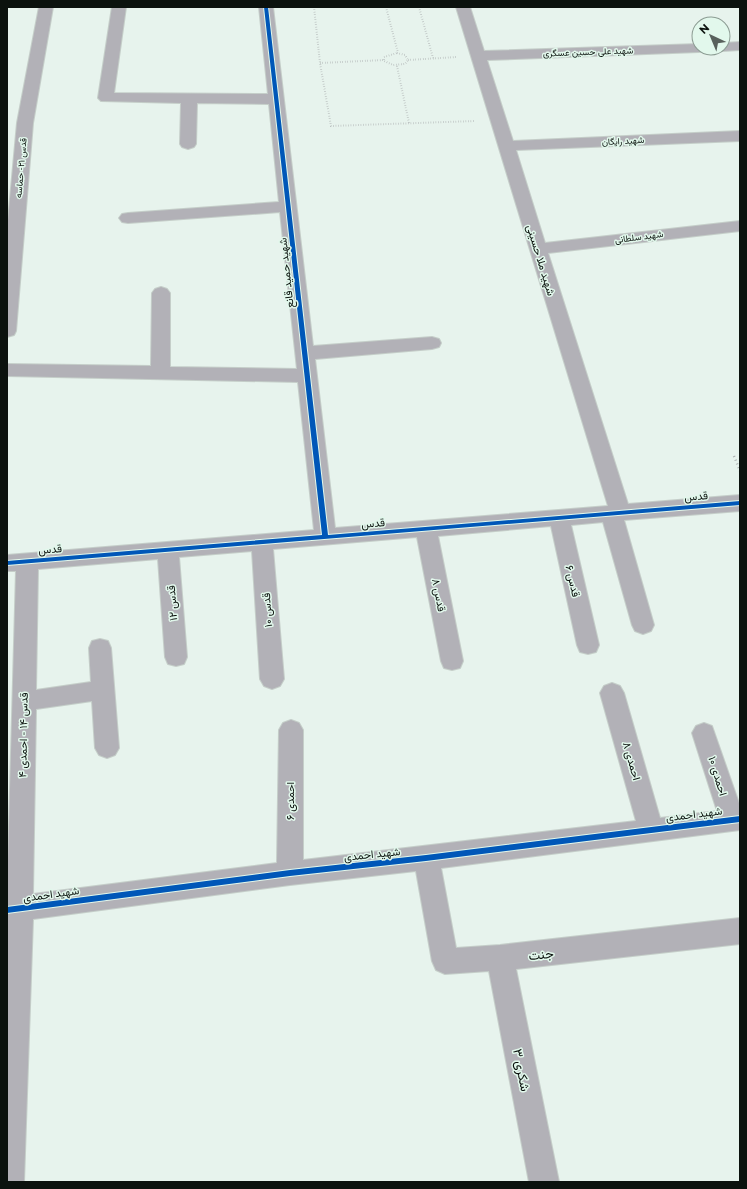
<svg xmlns="http://www.w3.org/2000/svg" width="747" height="1189" viewBox="0 0 747 1189" font-family="Montserrat,Vazirmatn,sans-serif">
  <rect width="100%" height="100%" fill="#e7f3ed"/>
  <g fill="none" stroke-linecap="round" stroke-linejoin="round">
    <!-- minor casing -->
    <g stroke="#c5cec9" stroke-width="2">
      <g id="minor">
        <path d="M39 7H53L33 123 16 331 14 335 7 337V231L17 123Z"/>
        <path d="M112 7H126L114 93 268 94 259 7H273L313 346 432 337 439 339 441 343 439 347 432 349 315 359 335 528 608 506 456 7H470L484 51 699 44V48H706L704 51 699 52 487 60 513 141 740 131V141L516 150 545 243 740 221V231L548 253 628 504 740 495V511L624 520 654 625 651 631 643 634 635 631 632 625 603 522 571 525 599 645 596 652 588 654 580 652 577 645 551 526 438 536 463 661 460 668 452 670 444 668 441 661 417 537 273 549 284 679 280 686 272 689 264 686 260 679 252 551 179 557 187 657 184 664 176 666 168 664 165 657 158 559 38 569 36 690 91 682 89 648 92 641 100 639 108 641 111 648 119 748 115 755 107 758 99 755 95 748 92 701 36 709 33 894 277 863 279 730 283 723 291 720 299 723 303 730V860L636 821 600 693 604 686 612 683 620 686 624 693 660 818 717 811 692 733 696 726 704 723 712 726 740 806V830L441 868 456 948 500 945 740 918V944L516 969 559 1182H529L489 971 445 974 436 970 432 961 416 871 290 885 33 919 24 1182H7V898L16 571H7V555L314 530 298 382 7 376V364L151 366 152 293 155 289 161 287 167 289 170 293V367L297 369 280 212 128 223 122 222 119 218 122 214 128 213 279 202 269 104 197 103 196 144 194 147 188 149 182 147 180 144 181 103 101 101 98 98Z"/>
        <path d="M740 42V50L723 51 716 48H723V43Z"/>
      </g>
    </g>
    <!-- path-far1 -->
    <g stroke="#acb0b1" stroke-width="2" stroke-dasharray="0.5 2" stroke-linecap="butt">
      <path d="M314 7 320 63 331 126 475 121"/>
      <path d="M386 7 398 53"/>
      <path d="M419 7 433 58"/>
      <path d="M397 53 405 55 408 60 405 64 393 65 384 61V57Z"/>
      <path d="M408 60 457 57"/>
      <path d="M320 63 384 60"/>
      <path d="M397 66 409 123"/>
    </g>
    <!-- path -->
    <path stroke="#acb0b1" stroke-width="2.5" stroke-dasharray="1 3" stroke-linecap="butt" d="M734 456 740 471"/>
    <!-- minor -->
    <use href="#minor" fill="#b2b1b7" fill-rule="evenodd"/>
    <!-- cycleway casing -->
    <g stroke="#e2f8ec" stroke-width="2">
      <g id="cycleway">
        <path d="M264 7H268L328 535 740 501V505L7 565V561L322 535Z"/>
        <path d="M740 816V822L426 861 290 876 7 913V907L290 870 426 855Z"/>
      </g>
    </g>
    <!-- cycleway -->
    <use href="#cycleway" fill="#0057b8" fill-rule="evenodd"/>
  </g>
  <g text-anchor="middle" stroke-width="3" stroke-linejoin="round" paint-order="stroke">
    <!-- far-street labels -->
    <g font-size="9" fill="#0b120e" stroke="#e2f8ec">
      <text transform="translate(588 52) rotate(-2)" y="3">شهید علی حسین عسگری</text>
      <text transform="translate(623 141) rotate(-3)" y="3">شهید رایگان</text>
      <text transform="translate(21 168) rotate(-85)" y="3">قدس ۲۱- حماسه</text>
      <text transform="translate(639 237) rotate(-7)" y="3">شهید سلطانی</text>
    </g>
    <!-- street labels -->
    <g font-size="11" fill="#0b120e" stroke="#e2f8ec">
      <text transform="translate(541 260) rotate(73)" y="4">شهید ملا حسینی</text>
      <text transform="translate(286 273) rotate(-96)" y="4">شهید حمید قانع</text>
      <text transform="translate(696 496) rotate(-5)" y="4">قدس</text>
      <text transform="translate(373 523) rotate(-5)" y="4">قدس</text>
      <text transform="translate(50 549) rotate(-5)" y="4">قدس</text>
      <text transform="translate(573 581) rotate(77)" y="4">قدس ۶</text>
      <text transform="translate(439 595) rotate(79)" y="4">قدس ۸</text>
      <text transform="translate(172 603) rotate(-94)" y="4">قدس ۱۲</text>
      <text transform="translate(267 610) rotate(-94)" y="4">قدس ۱۰</text>
      <text transform="translate(23 735) rotate(-89)" y="4">قدس ۱۴ - احمدی ۴</text>
      <text transform="translate(632 761) rotate(74)" y="4">احمدی ۸</text>
      <text transform="translate(718 776) rotate(73)" y="4">احمدی ۱۰</text>
      <text transform="translate(290 801) rotate(-90)" y="4">احمدی ۶</text>
      <text transform="translate(694 814) rotate(-7)" y="4">شهید احمدی</text>
      <text transform="translate(372 854) rotate(-6)" y="4">شهید احمدی</text>
      <text transform="translate(51 894) rotate(-8)" y="4">شهید احمدی</text>
    </g>
    <!-- near-street labels -->
    <g font-size="13" fill="#0b120e" stroke="#e2f8ec">
      <text transform="translate(541 954) rotate(-6)" y="5">جنت</text>
      <text transform="translate(522 1070) rotate(79)" y="5">شکری ۳</text>
    </g>
  </g>
  <!-- border -->
  <rect width="747" height="1189" fill="none" stroke="#0b120e" stroke-width="16"/>
  <!-- north arrow -->
  <g transform="translate(711 36) rotate(316)"><circle r="19" fill="#e2f8ec" stroke="#8c9c93"/>
  <path d="M0-3L7 15L0 10L-7 15Z" fill="#58615c"/>
  <text y="-6" font-size="11" font-weight="bold" text-anchor="middle" fill="#0b120e">N</text>
  </g>
</svg>
